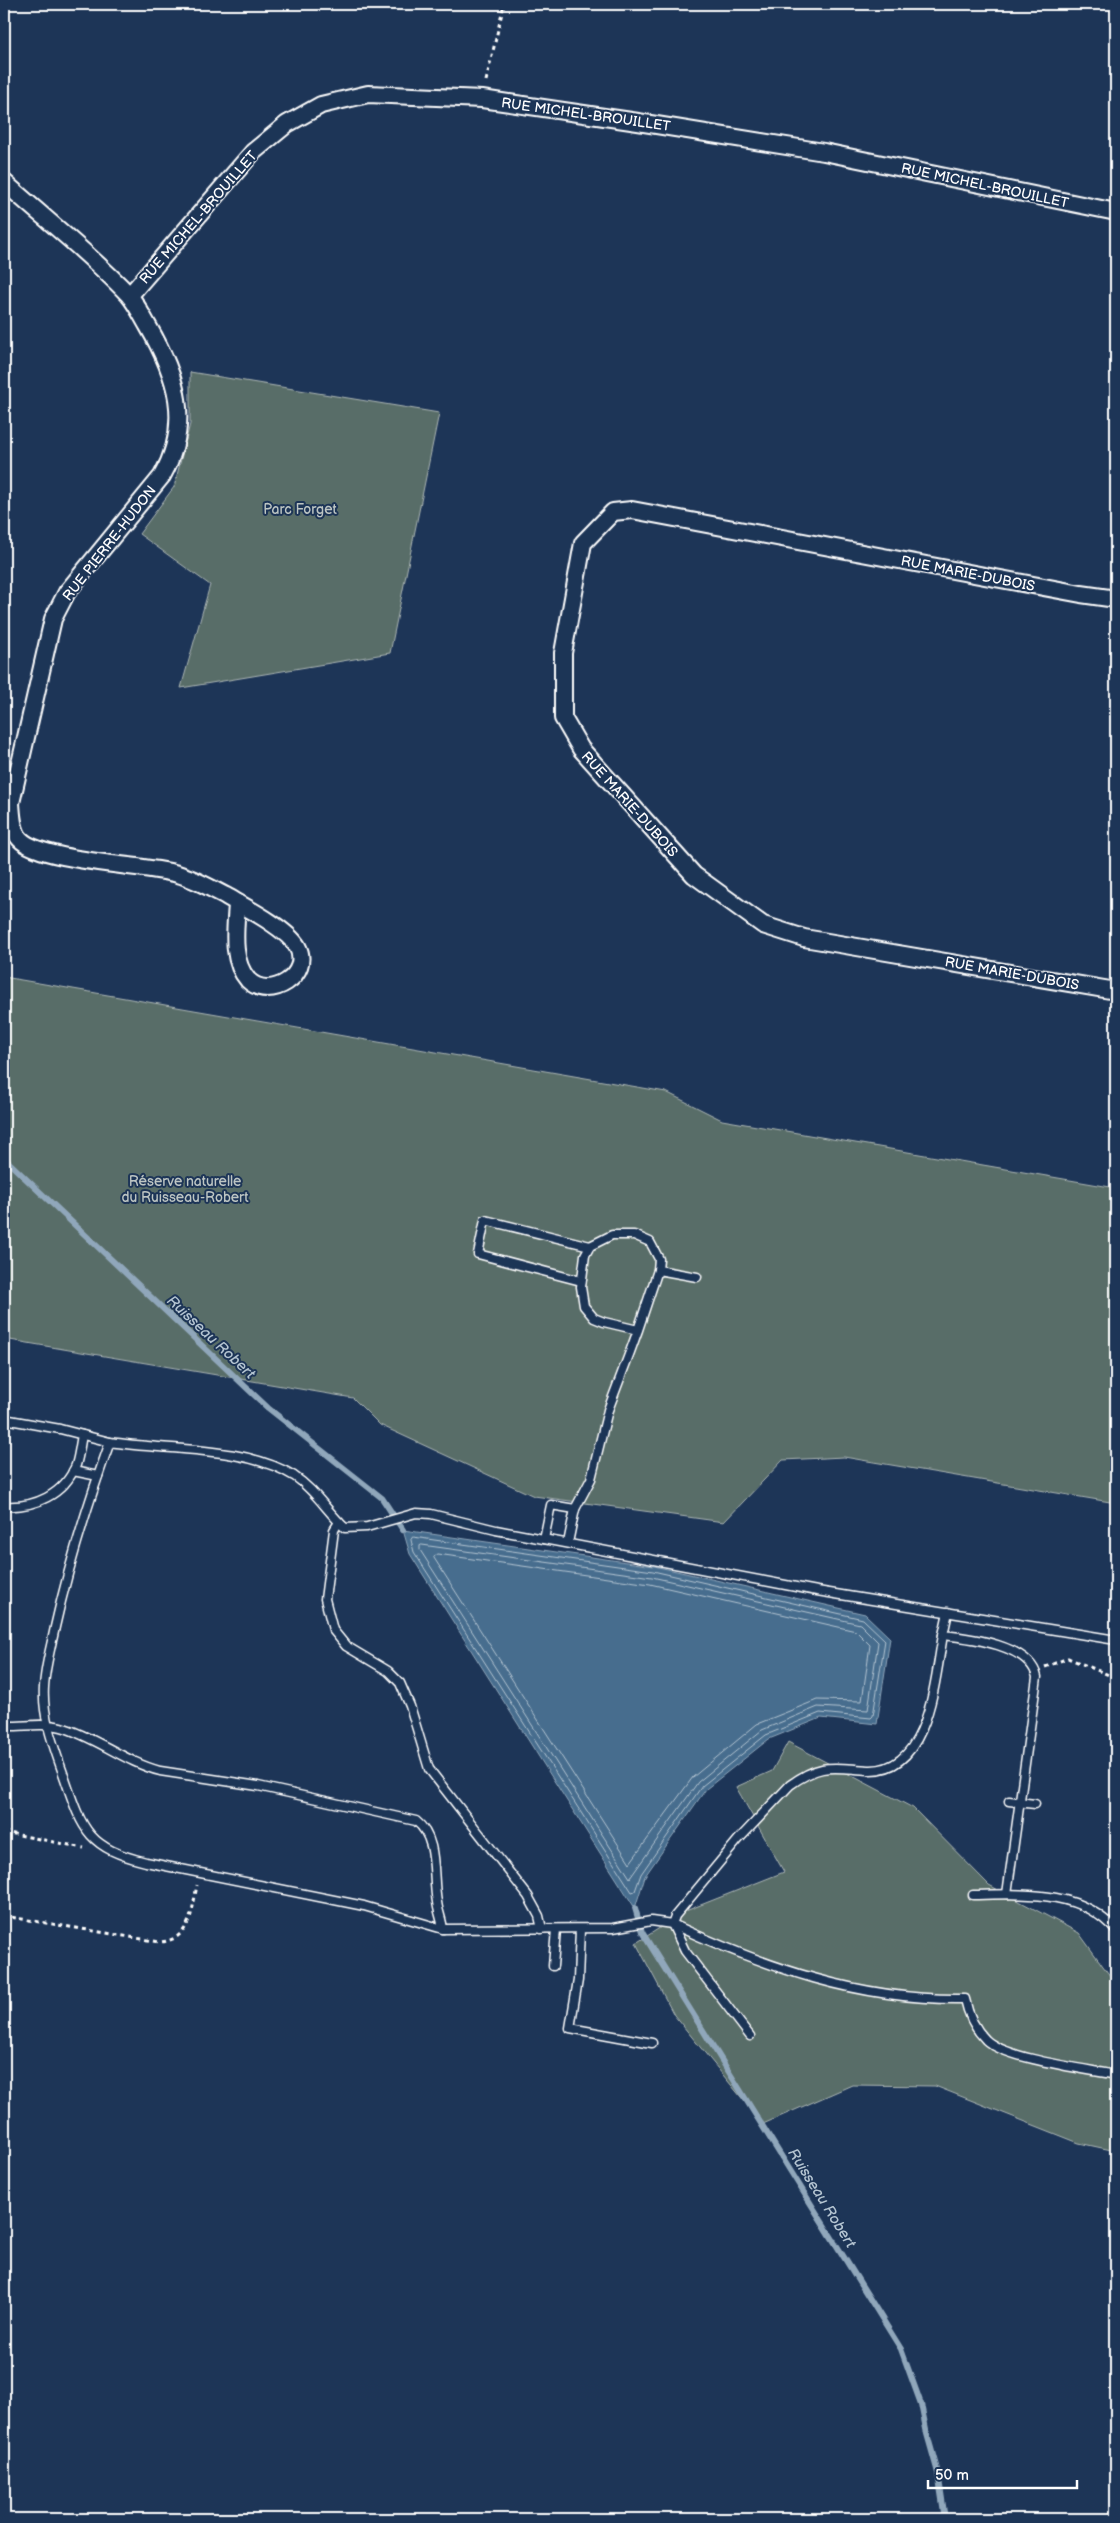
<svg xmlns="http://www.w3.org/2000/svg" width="1120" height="2523" viewBox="0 0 1120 2523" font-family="'Balsamiq Sans',sans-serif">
  <rect width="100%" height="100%" fill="#1d3557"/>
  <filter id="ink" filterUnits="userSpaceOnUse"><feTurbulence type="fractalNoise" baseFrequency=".02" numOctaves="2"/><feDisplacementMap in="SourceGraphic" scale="10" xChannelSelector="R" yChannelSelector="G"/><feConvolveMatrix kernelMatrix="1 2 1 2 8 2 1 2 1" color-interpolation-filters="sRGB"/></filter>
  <g filter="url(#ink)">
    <!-- green -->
    <g fill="#596d68" stroke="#acb6b4">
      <path d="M190 372 439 413 390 653 181 688 210 585 139 534 174 487 190 424Z"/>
      <path d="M4 977 666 1092 722 1120 1116 1188V1503L844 1457 783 1460 724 1522 534 1496 380 1425 353 1398 4 1339Z"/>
      <path d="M788 1742 913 1808 989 1885 1079 1933 1116 1984V2151L1079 2143 935 2086 852 2085 763 2124 674 2015 636 1943 688 1910 784 1872 736 1787 772 1771Z"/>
    </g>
    <!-- water -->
    <path fill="#466d8e" stroke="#90a7bb" d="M403 1530 654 1566 865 1614 890 1638 877 1724 821 1718 769 1739 706 1789 645 1876 635 1908 410 1554Z"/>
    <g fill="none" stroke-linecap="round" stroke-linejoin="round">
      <!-- shore -->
      <g stroke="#b5c5d2" stroke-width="1">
        <path d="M413 1537 653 1571 863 1619 885 1640 873 1716 871 1718 820 1713 766 1735 702 1786 641 1874 635 1891 632 1892 414 1552 411 1540Z"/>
        <path d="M422 1545 652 1577 860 1624 878 1642 868 1710 818 1707 762 1730 698 1782 630 1878 420 1550V1546Z"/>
        <path d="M437 1554 650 1584 856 1631 870 1645 862 1701 817 1700 757 1724 693 1777 630 1863 434 1558Z"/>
      </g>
      <!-- stream -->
      <g stroke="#90a7bb" stroke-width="6">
        <path d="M4 1158 268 1408 382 1498 403 1530"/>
        <path d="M635 1908 642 1932 901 2349 921 2404 927 2434 938 2473 945 2519"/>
      </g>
      <!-- service casing -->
      <g stroke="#fff" stroke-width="11">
        <g id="service">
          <path d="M658 1270 697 1277"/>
          <path d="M581 1281 478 1254 485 1220 590 1246"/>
          <path d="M4 1419 60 1429 110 1442"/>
          <path d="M73 1471 98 1476"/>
          <path d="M4 1506C34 1508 64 1495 76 1465 79 1456 80 1445 82 1435"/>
          <path d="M339 1522 334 1530 325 1599 333 1630 346 1646 388 1671 400 1683 410 1706 429 1769 528 1896 539 1916 542 1929"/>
          <path d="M544 1539 551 1505 575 1509"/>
          <path d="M568 1543 575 1509 591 1479 608 1410 630 1352 638 1330 658 1270 659 1259 650 1242 634 1235H612L590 1246 585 1255 581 1287 584 1306 594 1318 604 1322 638 1330"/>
          <path d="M948 1612 943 1635C971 1638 1030 1645 1037 1677L1007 1894"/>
          <path d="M1116 1640 817 1591 496 1530 431 1514 416 1513 367 1527 345 1528C327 1511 314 1489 294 1476 243 1445 167 1451 110 1442 88 1503 69 1564 55 1627 51 1647 45 1667 44 1687 42 1718 55 1750 65 1779 83 1832 89 1848 146 1862L364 1906 443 1929 613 1928 651 1921 672 1924C765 1967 862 2001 965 1999 968 2014 975 2029 986 2040 1006 2059 1086 2069 1116 2075"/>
          <path d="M4 1726C22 1727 44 1722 61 1727 96 1737 125 1762 160 1771L258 1786 416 1821C439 1839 432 1876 437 1902 438 1911 442 1920 443 1929"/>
          <path d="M1009 1801 1035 1804"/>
          <path d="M973 1895C1023 1894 1081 1889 1116 1931"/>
          <path d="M580 1929 578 1980 570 2028 652 2043"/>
          <path d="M553 1966 556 1929"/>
          <path d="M750 2036 685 1951 672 1924 675 1916 738 1840 790 1785C822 1762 833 1768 869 1770 929 1772 935 1679 943 1635"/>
        </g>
      </g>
      <!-- minor casing -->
      <g stroke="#fff" stroke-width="20">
        <g id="minor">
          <path d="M4 182C45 219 90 254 128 294 136 303 142 316 148 326 177 376 192 423 162 476L67 592 53 619 11 803C12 815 12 830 20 839 40 861 142 865 174 873 192 877 210 888 226 896 245 907 286 928 297 946 313 974 270 1002 248 980 230 960 236 926 237 903"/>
          <path d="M130 295 253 152 287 124 321 105 368 94 482 99 638 122 824 152 1116 212"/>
          <path d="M1116 599 1081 594 632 510 613 512 583 543 563 653V718L581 749 694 875 763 925 804 938 1116 991"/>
        </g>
      </g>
      <!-- path -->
      <g stroke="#fff" stroke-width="3" stroke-dasharray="4 4" stroke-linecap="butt">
        <path d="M486 81 504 4"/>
        <path d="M1045 1667 1068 1658 1116 1678"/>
        <path d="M4 1832 84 1848"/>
        <path d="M4 1916 160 1942C191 1940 192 1910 197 1885"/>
      </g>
      <!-- service -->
      <use href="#service" stroke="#1d3557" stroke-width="8"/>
      <!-- minor -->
      <use href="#minor" stroke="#1d3557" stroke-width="16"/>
    </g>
  </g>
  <g text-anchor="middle" stroke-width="4" stroke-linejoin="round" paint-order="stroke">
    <!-- street labels -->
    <g font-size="14" fill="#fff" stroke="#1d3557">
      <text transform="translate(586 114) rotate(8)" y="5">RUE MICHEL-BROUILLET</text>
      <text transform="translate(985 185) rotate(12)" y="5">RUE MICHEL-BROUILLET</text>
      <text transform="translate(198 217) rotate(-49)" y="5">RUE MICHEL-BROUILLET</text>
      <text transform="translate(109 543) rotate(-52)" y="5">RUE PIERRE-HUDON</text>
      <text transform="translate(968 573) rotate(11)" y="5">RUE MARIE-DUBOIS</text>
      <text transform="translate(630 804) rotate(48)" y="5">RUE MARIE-DUBOIS</text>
      <text transform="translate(1012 973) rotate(10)" y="5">RUE MARIE-DUBOIS</text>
    </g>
    <!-- park labels -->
    <g font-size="14" fill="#bdc5c3" stroke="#1d3557">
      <text x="300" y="514">Parc Forget</text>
      <text x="185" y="1186">Réserve naturelle<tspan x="185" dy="16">du Ruisseau-Robert</tspan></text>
    </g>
    <!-- water labels -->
    <g font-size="15" font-style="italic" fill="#b5c5d2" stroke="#1d3557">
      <text transform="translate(211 1337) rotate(43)" y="5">Ruisseau Robert</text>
      <text transform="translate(822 2198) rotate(58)" y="5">Ruisseau Robert</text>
    </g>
  </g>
  <!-- margin -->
  <rect width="1120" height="2523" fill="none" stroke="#1d3557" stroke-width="20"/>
  <rect x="10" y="10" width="1100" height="2503" fill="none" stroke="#fff" stroke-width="2" filter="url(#ink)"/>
  <!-- scale -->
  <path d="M928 2480v8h149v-8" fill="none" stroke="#ffffff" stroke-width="2.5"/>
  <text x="935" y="2480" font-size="15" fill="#ffffff" stroke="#1d3557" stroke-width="4" paint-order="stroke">50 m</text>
</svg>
